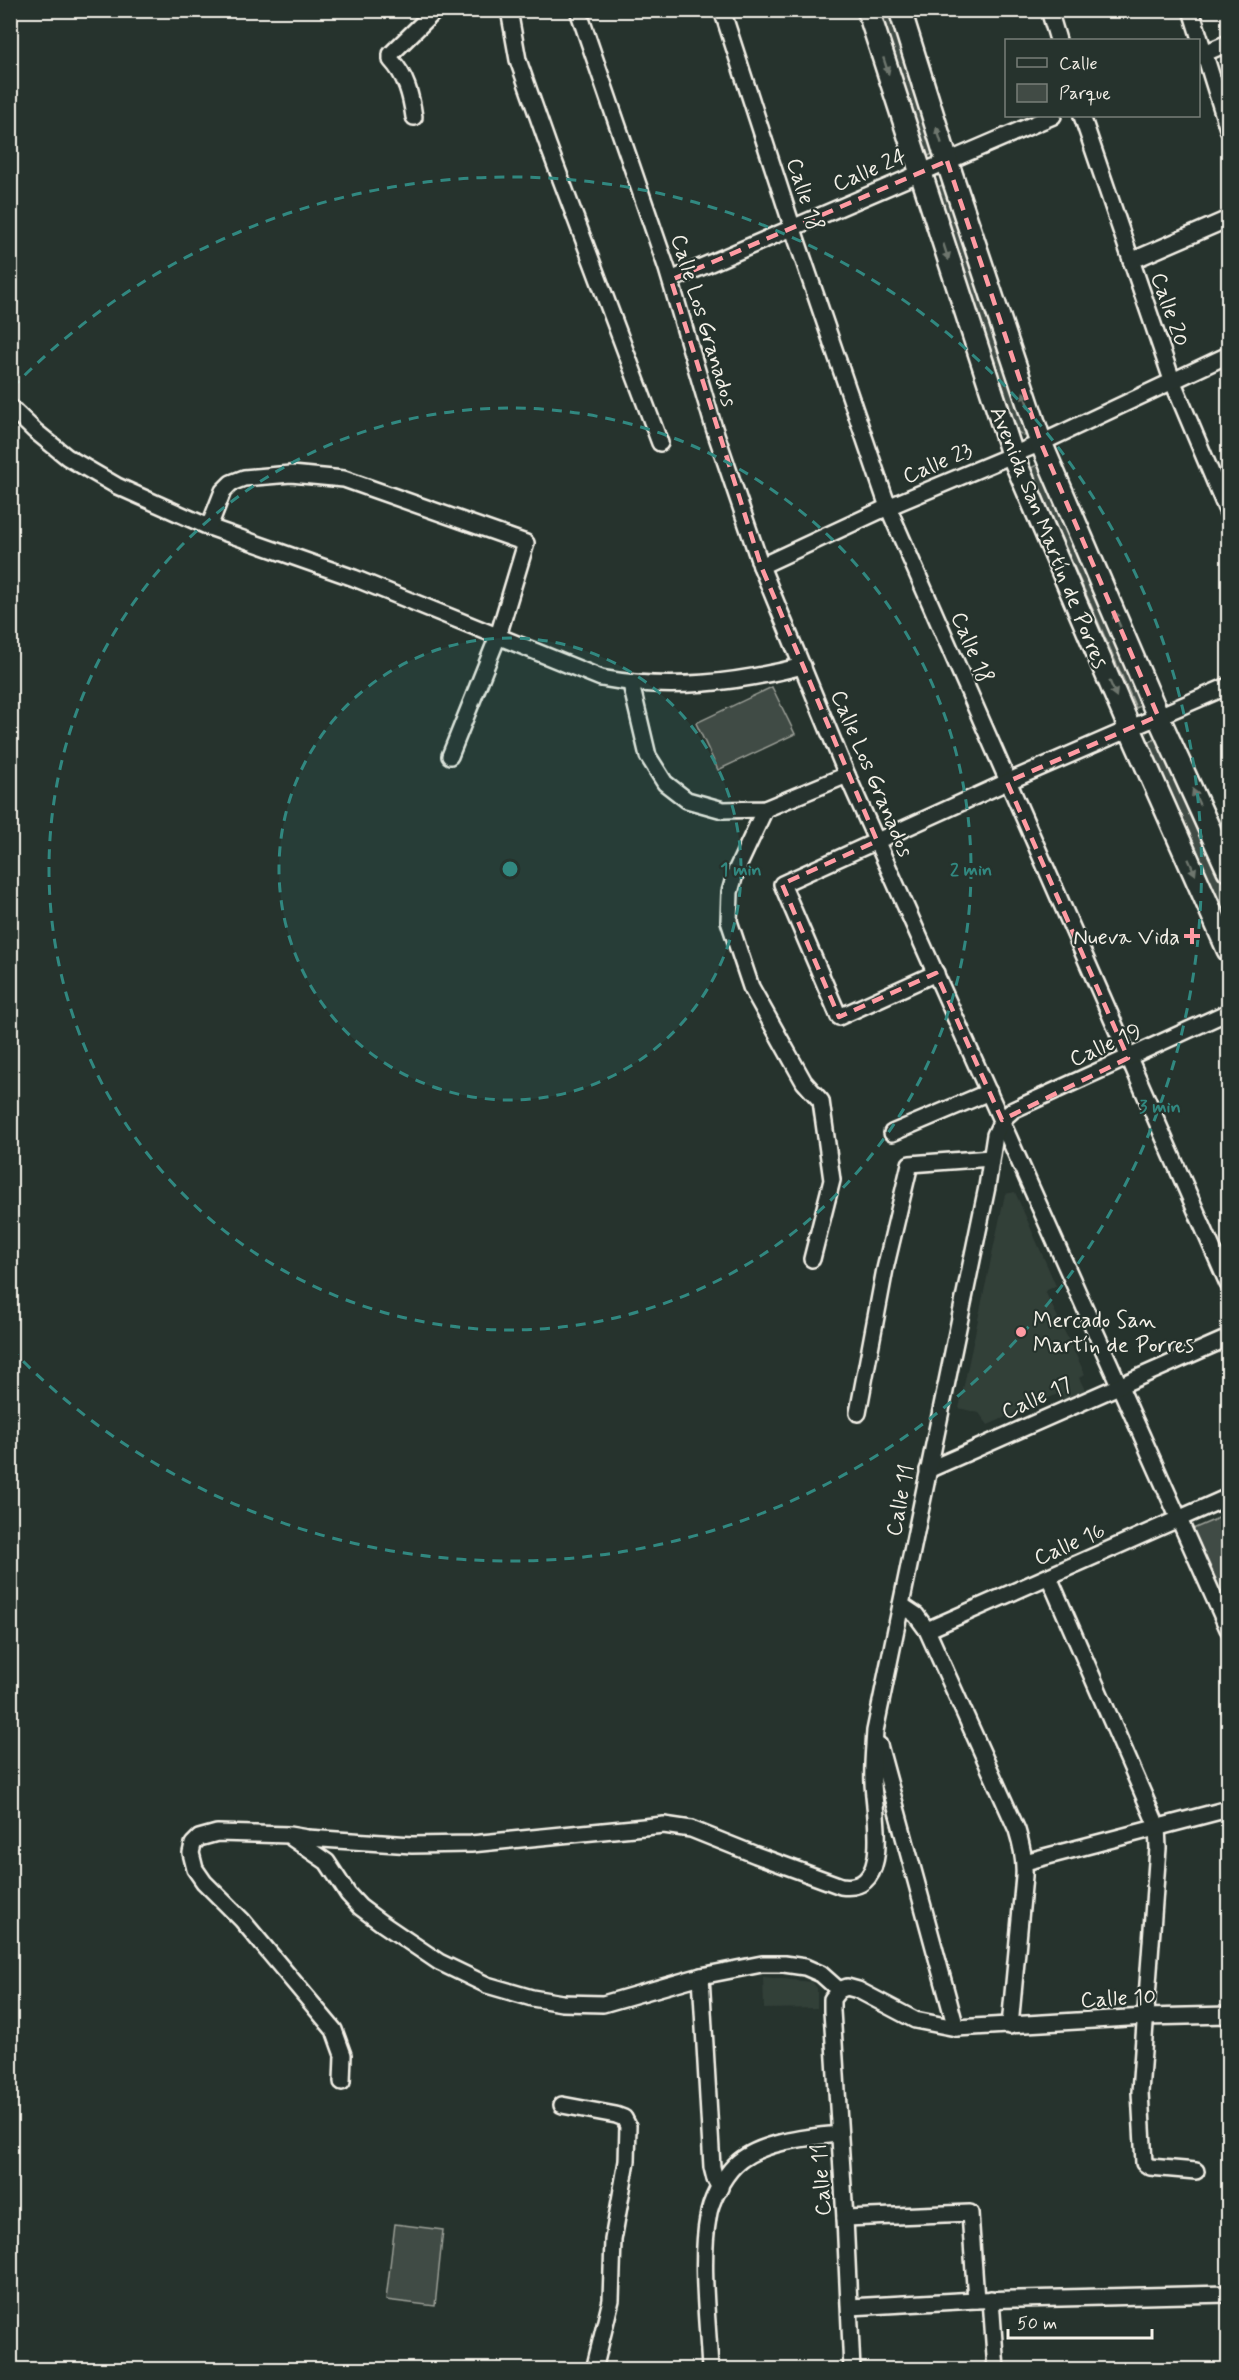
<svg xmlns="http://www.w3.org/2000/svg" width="1239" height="2380" viewBox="0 0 1239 2380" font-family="Mynerve,sans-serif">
  <rect width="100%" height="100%" fill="#26332d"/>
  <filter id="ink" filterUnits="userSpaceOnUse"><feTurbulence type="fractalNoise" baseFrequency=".0167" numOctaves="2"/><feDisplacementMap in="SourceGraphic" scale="12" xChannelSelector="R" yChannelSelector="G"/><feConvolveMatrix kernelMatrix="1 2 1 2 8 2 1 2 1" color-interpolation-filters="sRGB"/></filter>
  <g filter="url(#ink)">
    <!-- built -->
    <g fill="#333f39">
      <path d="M1015 1192 1056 1286 1045 1291 1085 1374 1079 1378 1086 1392 1065 1402 1060 1393 988 1425 979 1413 959 1408 1005 1194Z"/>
      <path d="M763 1977 812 1982 817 1988V2008L764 2009Z"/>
    </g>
    <!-- green -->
    <g fill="#414b45" stroke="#9a9e96" stroke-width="1.5">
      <path d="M881 11H892L936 152 927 157Z"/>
      <path d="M945 183 1029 430 1024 436 1018 432 935 189Z"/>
      <path d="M1040 463 1145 704 1136 708 1031 468Z"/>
      <path d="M772 687 795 734 718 770 696 723Z"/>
      <path d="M1158 737 1228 895V922L1148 743Z"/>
      <path d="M1228 1514V1611L1193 1529Z"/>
      <path d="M395 2224 443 2230 435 2306 386 2300Z"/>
    </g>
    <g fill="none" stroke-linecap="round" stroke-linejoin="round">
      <!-- street casing -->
      <g stroke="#f4f1e8" stroke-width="20">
        <g id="street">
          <path d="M509 10 518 60 548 145 660 443"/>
          <path d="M578 10 667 269 714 428 761 566 847 775 1228 1629"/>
          <path d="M722 10 792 226 888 507 1228 1284"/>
          <path d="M1049 10 1058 40"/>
          <path d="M1191 10 1228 129"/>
          <path d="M1198 56 1228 43"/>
          <path d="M1082 116 1172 380 1228 513"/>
          <path d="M414 117C411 95 406 76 391 60V54L436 10"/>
          <path d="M1131 261 1228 219"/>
          <path d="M671 280 1053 116"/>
          <path d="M10 407 35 431 67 457 117 486 209 527 354 578 601 678C669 691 736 683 803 666"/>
          <path d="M209 527 223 491 231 483 244 478 291 474 344 479 526 543 498 636 450 756"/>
          <path d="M761 566 888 507 1041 443 1228 355"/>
          <path d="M631 684 648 756 665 783 687 800 723 810 765 809 847 775"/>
          <path d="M765 809 736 871 730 892 729 921 751 987 804 1082 821 1101 832 1180 812 1259"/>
          <path d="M936 973 839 1017 782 884 1007 782 1228 686"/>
          <path d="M892 1133 989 1092"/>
          <path d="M858 1413 885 1269 910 1164 991 1158"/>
          <path d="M928 1470 1228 1338"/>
          <path d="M1049 1577 1157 1826 1158 1848 1140 2092 1144 2163 1150 2167 1196 2171"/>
          <path d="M901 1605 916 1615 927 1630 1017 1830C1022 1846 1025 1860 1024 1876L1010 2026"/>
          <path d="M927 1630 1228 1497"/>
          <path d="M879 1745 956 2028"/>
          <path d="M292 1838 327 1862 348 1894 360 1907 380 1922 439 1962 487 1985 532 1998 562 2003 603 2004 701 1976 762 1964H784L805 1967 821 1974 839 1990"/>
          <path d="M1025 1862 1228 1809"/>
          <path d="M701 1976 712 2167 715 2179 720 2188"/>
          <path d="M839 1990 847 1987 858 1990 915 2020 956 2028 1145 2017 1228 2015"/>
          <path d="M839 1990 832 1999V2011L845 2218 852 2370"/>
          <path d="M342 2082 343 2055 334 2030 242 1920 204 1882 195 1869 191 1853 193 1844 199 1838 217 1833 289 1835 307 1838 412 1845 471 1844 664 1825 691 1829 756 1855 841 1886C893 1894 874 1812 873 1783 872 1766 874 1748 875 1731L987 1187 995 1135 1002 1120 1013 1110 1228 1012"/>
          <path d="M562 2105 616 2115 624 2118 628 2126 627 2161 613 2240 611 2300 594 2370"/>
          <path d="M845 2218 970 2213 976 2300"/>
          <path d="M991 2299 996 2370"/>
          <path d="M850 2307 976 2300 1228 2294"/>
          <path d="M710 2370C708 2323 700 2262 708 2218 710 2201 723 2177 735 2165 758 2142 808 2137 839 2134"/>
        </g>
      </g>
      <!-- secondary casing -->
      <g stroke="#f4f1e8" stroke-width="26">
        <g id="secondary">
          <path d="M868 10 1012 454 1130 729 1228 950"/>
          <path d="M900 10 947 161 1041 443 1158 716 1228 870"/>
        </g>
      </g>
      <!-- street -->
      <use href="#street" stroke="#26332d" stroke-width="15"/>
      <!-- secondary -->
      <use href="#secondary" stroke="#26332d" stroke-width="21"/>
    </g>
    <!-- one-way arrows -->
    <defs><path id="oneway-solid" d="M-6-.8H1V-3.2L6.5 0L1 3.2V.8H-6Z" transform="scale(1.5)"/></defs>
    <g fill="#6e766e">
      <use href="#oneway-solid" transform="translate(886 66) rotate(72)"/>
      <use href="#oneway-solid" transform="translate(939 135) rotate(-107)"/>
      <use href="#oneway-solid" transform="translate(946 252) rotate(72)"/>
      <use href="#oneway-solid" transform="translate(1026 400) rotate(-109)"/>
      <use href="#oneway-solid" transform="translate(1117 619) rotate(-113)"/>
      <use href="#oneway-solid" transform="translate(1113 689) rotate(67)"/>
      <use href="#oneway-solid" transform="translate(1196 797) rotate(-114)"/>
      <use href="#oneway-solid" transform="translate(1192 867) rotate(66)"/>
    </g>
  </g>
  <!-- marked area -->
  <path fill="none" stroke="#ff9aa2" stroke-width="4.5" stroke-dasharray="12 8" stroke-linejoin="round" d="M947 161 1041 443 1158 716 1007 782 1128 1058 1002 1120 936 973 839 1017 782 884 877 841 761 566 671 280Z"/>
  <!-- distance rings -->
  <circle cx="510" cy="869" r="231" fill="#318880" fill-opacity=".12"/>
  <g fill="none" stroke="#318880" stroke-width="3" stroke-dasharray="10 8">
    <circle cx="510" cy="869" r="231"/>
    <circle cx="510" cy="869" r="461"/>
    <path d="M12 388A692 692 0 1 1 12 1350"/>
  </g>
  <!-- markers -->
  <g fill="#ff9aa2" stroke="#26332d" stroke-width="2">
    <path d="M1189 927h6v6h6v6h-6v6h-6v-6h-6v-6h6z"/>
    <circle cx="1021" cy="1332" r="6"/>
  </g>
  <g text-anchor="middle" stroke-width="4.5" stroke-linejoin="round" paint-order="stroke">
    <!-- street labels -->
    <g font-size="22" fill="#f4f1e8" stroke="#26332d">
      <text transform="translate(869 169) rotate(-23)" y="8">Calle 24</text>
      <text transform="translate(806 194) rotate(72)" y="8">Calle 18</text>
      <text transform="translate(1171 309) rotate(71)" y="8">Calle 20</text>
      <text transform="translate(705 320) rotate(73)" y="8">Calle Los Granados</text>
      <text transform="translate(937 462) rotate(-23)" y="8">Calle 23</text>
      <text transform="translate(1050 537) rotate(68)" y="8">Avenida San Martín de Porres</text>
      <text transform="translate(973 647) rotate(67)" y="8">Calle 18</text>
      <text transform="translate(873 773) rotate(67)" y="8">Calle Los Granados</text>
      <text transform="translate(1105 1044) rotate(-24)" y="8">Calle 19</text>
      <text transform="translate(1036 1397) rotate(-24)" y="8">Calle 17</text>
      <text transform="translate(899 1500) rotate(-79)" y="8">Calle 11</text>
      <text transform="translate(1069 1543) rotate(-24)" y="8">Calle 16</text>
      <text transform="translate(1118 1997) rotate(-3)" y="8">Calle 10</text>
      <text transform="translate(820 2180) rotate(-94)" y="8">Calle 11</text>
    </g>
    <!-- poi labels -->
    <g font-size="22" fill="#f4f1e8" stroke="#26332d" text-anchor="end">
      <text x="1180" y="944">Nueva Vida</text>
      <text x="1033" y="1327" text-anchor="start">Mercado San<tspan x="1033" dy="25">Martín de Porres</tspan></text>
    </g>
  </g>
  <circle cx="510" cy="869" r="9" fill="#318880" stroke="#26332d" stroke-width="3"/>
  <g font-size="18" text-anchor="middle" font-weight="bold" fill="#318880" stroke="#26332d" stroke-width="4.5" stroke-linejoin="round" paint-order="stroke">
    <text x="741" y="875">1 min</text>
    <text x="971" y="875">2 min</text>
    <text x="1160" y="1112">3 min</text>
  </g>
  <!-- margin -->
  <rect width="1239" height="2380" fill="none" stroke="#26332d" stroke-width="36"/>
  <rect x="18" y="18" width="1203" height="2344" fill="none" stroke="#f4f1e8" stroke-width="2" filter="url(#ink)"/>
  <!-- legend -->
  <rect x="1005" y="39" width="195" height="78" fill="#26332d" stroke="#787f78" stroke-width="1.5"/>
  <rect x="1017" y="58" width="30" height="9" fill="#26332d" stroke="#787f78" stroke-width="1.5"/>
  <text x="1059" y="69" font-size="18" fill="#f4f1e8">Calle</text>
  <rect x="1017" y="84" width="30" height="18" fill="#414b45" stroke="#787f78" stroke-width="1.5"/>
  <text x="1059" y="99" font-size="18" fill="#f4f1e8">Parque</text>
  <!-- scale -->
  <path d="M1008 2329v9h144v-9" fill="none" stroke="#f4f1e8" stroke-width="3"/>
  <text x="1017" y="2329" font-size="18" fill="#f4f1e8" stroke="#26332d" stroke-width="4.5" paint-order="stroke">50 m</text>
</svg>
